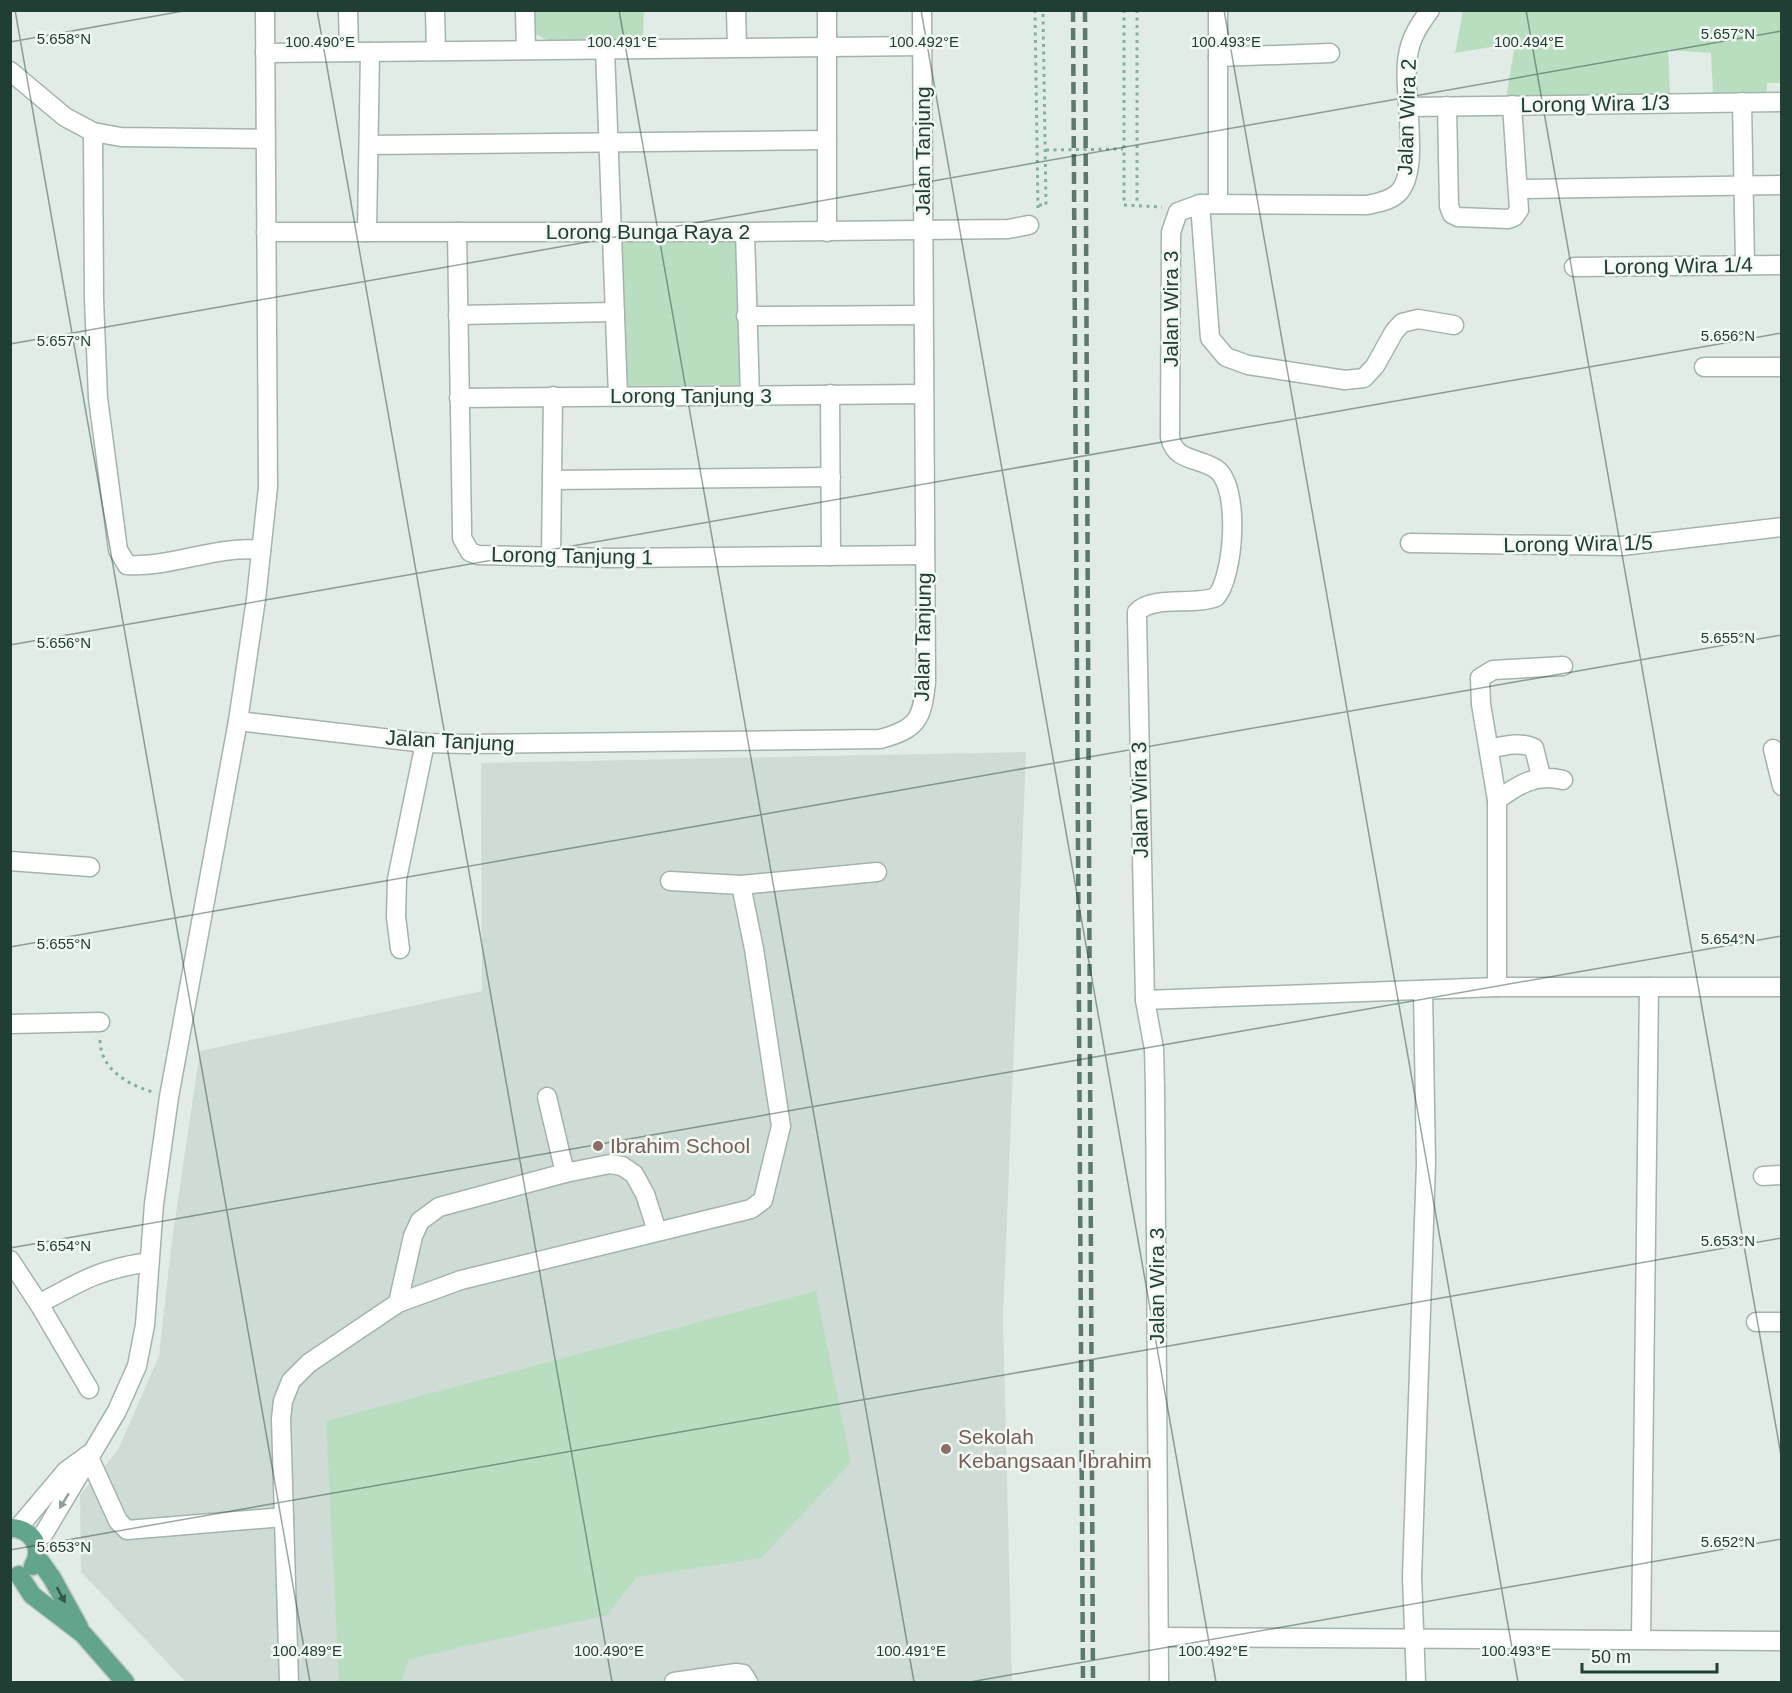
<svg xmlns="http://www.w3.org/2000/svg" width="1792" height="1693" viewBox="0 0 1792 1693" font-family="Arial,sans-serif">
  <rect width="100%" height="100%" fill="#e1ece6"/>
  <!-- built -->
  <path fill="#cfdcd5" d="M1026 752 1003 1316 1012 1682H186L81 1572 80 1495 118 1450 159 1356 172 1240 200 1051 482 991 481 763Z"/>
  <!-- green -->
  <g fill="#b9debf">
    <path d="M532 11H644L643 40H546L534 33Z"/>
    <path d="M1463 11H1781V83H1767V94L1713 93 1711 53 1668 50 1670 94 1506 99 1515 43 1455 53Z"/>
    <path d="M621 240H738L743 385 624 386Z"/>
    <path d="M816 1291 851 1463 761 1558 637 1577 607 1615 409 1659 401 1682H339L326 1421Z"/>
  </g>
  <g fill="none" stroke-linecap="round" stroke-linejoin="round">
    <!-- minor casing -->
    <g stroke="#a3b4ad" stroke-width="21">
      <g id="minor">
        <path d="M348 10 349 52"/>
        <path d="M435 10 436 50"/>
        <path d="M525 10 526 49"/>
        <path d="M736 10 737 47"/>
        <path d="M827 10V232"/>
        <path d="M1218 10V204"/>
        <path d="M605 49 618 396"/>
        <path d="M265 53 922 46"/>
        <path d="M1218 57 1330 53"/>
        <path d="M10 71 65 117 93 132 121 137 266 139"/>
        <path d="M1742 102 1745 265"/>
        <path d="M1447 106 1449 206 1452 214 1458 217 1508 219 1514 217 1519 210 1512 105"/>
        <path d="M1409 107 1782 102"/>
        <path d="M93 132 94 299 98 398 118 550 127 565C172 568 215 545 261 550"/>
        <path d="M370 145 827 140"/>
        <path d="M1518 189 1782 185"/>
        <path d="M1200 204 1210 338 1226 357 1248 365 1345 380 1364 378 1375 366 1394 332 1402 323 1418 319 1454 325"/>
        <path d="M266 232H745L1008 229 1029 225"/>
        <path d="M367 232 370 52"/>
        <path d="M457 232 462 529V538L470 552 478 555 612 558 925 555"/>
        <path d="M745 232 750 396"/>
        <path d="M1574 267 1782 265"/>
        <path d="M458 315 615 312"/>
        <path d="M746 316 923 315"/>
        <path d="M1704 367H1782"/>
        <path d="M830 394 831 556"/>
        <path d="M459 398 924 394"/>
        <path d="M552 480 831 477"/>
        <path d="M1410 543 1622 546 1782 527"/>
        <path d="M551 557 553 396"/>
        <path d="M238 721 425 743 469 744 880 739C918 729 922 719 926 682L922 10"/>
        <path d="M1489 749C1503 746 1520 741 1534 748L1541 776"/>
        <path d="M1773 749 1782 786"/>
        <path d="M1497 800C1518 785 1536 773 1563 780"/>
        <path d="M10 861 90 867"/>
        <path d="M670 881 741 885 877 872"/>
        <path d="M400 949 396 917 397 879 425 743"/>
        <path d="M1497 987V800L1481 704 1480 678 1493 670 1563 666"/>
        <path d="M1145 1000 1497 987H1782"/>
        <path d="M10 1024 100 1022"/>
        <path d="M547 1097 565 1173"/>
        <path d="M1763 1176 1782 1175"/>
        <path d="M10 1260 39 1304C81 1281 100 1269 149 1262"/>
        <path d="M398 1303 413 1236 420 1221 439 1207 565 1173 610 1164 622 1166 634 1174 645 1194 657 1231"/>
        <path d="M39 1304 89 1389"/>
        <path d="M1756 1322H1782"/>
        <path d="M88 1455 118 1521 127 1530 284 1517"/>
        <path d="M17 1529 66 1471 88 1455"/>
        <path d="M37 1545 117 1411 137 1366 145 1325 154 1204 169 1097 238 721 256 599 268 487 265 10"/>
        <path d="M1159 1637 1782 1641"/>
        <path d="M1641 1639 1649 987"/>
        <path d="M289 1682 281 1419 283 1401 291 1381 309 1363 398 1303 461 1280 751 1209 763 1200 781 1126 754 949 741 885"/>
        <path d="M674 1682 736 1673 743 1674 748 1682"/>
        <path d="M1159 1682 1155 1088 1154 1049 1145 1000 1137 618V612C1153 595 1193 606 1216 597 1234 577 1241 486 1216 469 1198 457 1175 462 1170 437L1171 232 1178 212 1200 204 1367 205C1377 203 1389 201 1397 194 1423 172 1401 88 1408 55 1411 37 1419 25 1430 10"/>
        <path d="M1416 1682 1412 1577 1426 1163 1423 990"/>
      </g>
    </g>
    <!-- major casing -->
    <g stroke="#c1c9c6" stroke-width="21">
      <g id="major">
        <path d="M10 1528C32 1528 44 1548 33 1566"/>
        <path d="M37 1557 52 1578 79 1627"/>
        <path d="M19 1575 32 1595 83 1634 125 1682"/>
      </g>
    </g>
    <!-- path -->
    <g stroke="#80b19c" stroke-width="3" stroke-dasharray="3 4.5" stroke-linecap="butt">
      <path d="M1035 10 1038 210"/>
      <path d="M1124 10V205L1162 207"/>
      <path d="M1137 10V205"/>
      <path d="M1039 205H1046L1043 10"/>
      <path d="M100 1040C100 1069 128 1085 153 1092"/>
    </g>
    <!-- minor -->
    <use href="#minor" stroke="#fff" stroke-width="18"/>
    <!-- major -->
    <use href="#major" stroke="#63a48c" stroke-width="18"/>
    <!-- rail -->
    <g stroke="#5b796e" stroke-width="4.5" stroke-dasharray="12 6" stroke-linecap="butt">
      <path d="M1073 10 1083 1682"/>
      <path d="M1085 10 1093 1682"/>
    </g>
    <!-- path-bridge -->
    <path stroke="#80b19c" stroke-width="3" stroke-dasharray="3 4.5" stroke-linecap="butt" d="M1046 150 1123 149"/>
  </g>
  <!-- one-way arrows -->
  <defs><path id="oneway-solid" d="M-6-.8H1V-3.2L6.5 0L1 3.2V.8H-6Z" transform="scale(1.5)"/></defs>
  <use fill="#909e99" href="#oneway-solid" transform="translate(64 1501) rotate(122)"/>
  <use fill="#315849" href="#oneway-solid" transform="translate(61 1595) rotate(62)"/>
  <!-- ticks -->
  <path fill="none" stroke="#203e33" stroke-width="1.5" stroke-opacity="0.45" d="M15 10 310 1682M317 10 612 1682M619 10 914 1682M921 10 1216 1682M1224 10 1518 1682M1526 10 1782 1461M10 42 189 10M10 344 1782 31M10 645 1782 333M10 947 1782 635M10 1248 1782 936M10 1550 1782 1238M970 1682 1782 1539"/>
  <!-- markers -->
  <g fill="#8d6e63" stroke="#f2f9f4" stroke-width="2">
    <circle cx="598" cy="1146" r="6"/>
    <circle cx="946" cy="1449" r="6"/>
  </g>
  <g text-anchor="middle" stroke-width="5" stroke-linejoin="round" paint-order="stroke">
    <!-- street labels -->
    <g font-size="21" fill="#203e33" stroke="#f2f9f4">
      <text transform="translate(1595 104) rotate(-1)" y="7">Lorong Wira 1/3</text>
      <text transform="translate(1407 117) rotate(-88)" y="7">Jalan Wira 2</text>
      <text transform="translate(923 151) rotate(-90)" y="7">Jalan Tanjung</text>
      <text x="648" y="239">Lorong Bunga Raya 2</text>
      <text transform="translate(1678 266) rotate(-1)" y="7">Lorong Wira 1/4</text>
      <text transform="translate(1171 309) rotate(-90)" y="7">Jalan Wira 3</text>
      <text x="691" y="403">Lorong Tanjung 3</text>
      <text transform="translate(1578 544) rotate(-1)" y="7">Lorong Wira 1/5</text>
      <text transform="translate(572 556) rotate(1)" y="7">Lorong Tanjung 1</text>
      <text transform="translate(923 637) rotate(-89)" y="7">Jalan Tanjung</text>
      <text transform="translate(450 741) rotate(3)" y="7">Jalan Tanjung</text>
      <text transform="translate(1140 800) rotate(-91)" y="7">Jalan Wira 3</text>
      <text transform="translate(1157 1286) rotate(-90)" y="7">Jalan Wira 3</text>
    </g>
    <!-- education labels -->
    <g font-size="21" fill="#785e54" stroke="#f2f9f4" text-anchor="start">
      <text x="610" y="1153">Ibrahim School</text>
      <text x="958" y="1444">Sekolah<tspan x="958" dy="24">Kebangsaan Ibrahim</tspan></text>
    </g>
  </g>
  <g font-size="15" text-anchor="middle" fill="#203e33" stroke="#f2f9f4" stroke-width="5" stroke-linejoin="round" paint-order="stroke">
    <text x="1728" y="39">5.657°N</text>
    <text x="64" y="44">5.658°N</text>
    <text x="1529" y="47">100.494°E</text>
    <text x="320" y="47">100.490°E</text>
    <text x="622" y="47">100.491°E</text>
    <text x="924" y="47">100.492°E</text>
    <text x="1226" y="47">100.493°E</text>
    <text x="1728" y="341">5.656°N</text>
    <text x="64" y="346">5.657°N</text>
    <text x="1728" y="643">5.655°N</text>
    <text x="64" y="648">5.656°N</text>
    <text x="1728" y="944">5.654°N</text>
    <text x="64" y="949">5.655°N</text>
    <text x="1728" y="1246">5.653°N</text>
    <text x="64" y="1251">5.654°N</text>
    <text x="1728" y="1547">5.652°N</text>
    <text x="64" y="1552">5.653°N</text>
    <text x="307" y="1656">100.489°E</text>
    <text x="609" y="1656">100.490°E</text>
    <text x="911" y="1656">100.491°E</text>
    <text x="1213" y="1656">100.492°E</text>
    <text x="1516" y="1656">100.493°E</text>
  </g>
  <!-- border -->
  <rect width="1792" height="1693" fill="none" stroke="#203e33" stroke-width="24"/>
  <!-- scale -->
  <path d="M1582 1663v9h135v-9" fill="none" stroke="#203e33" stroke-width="3"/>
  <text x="1591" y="1663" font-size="18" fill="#203e33" stroke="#f2f9f4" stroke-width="4.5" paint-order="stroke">50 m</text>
</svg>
